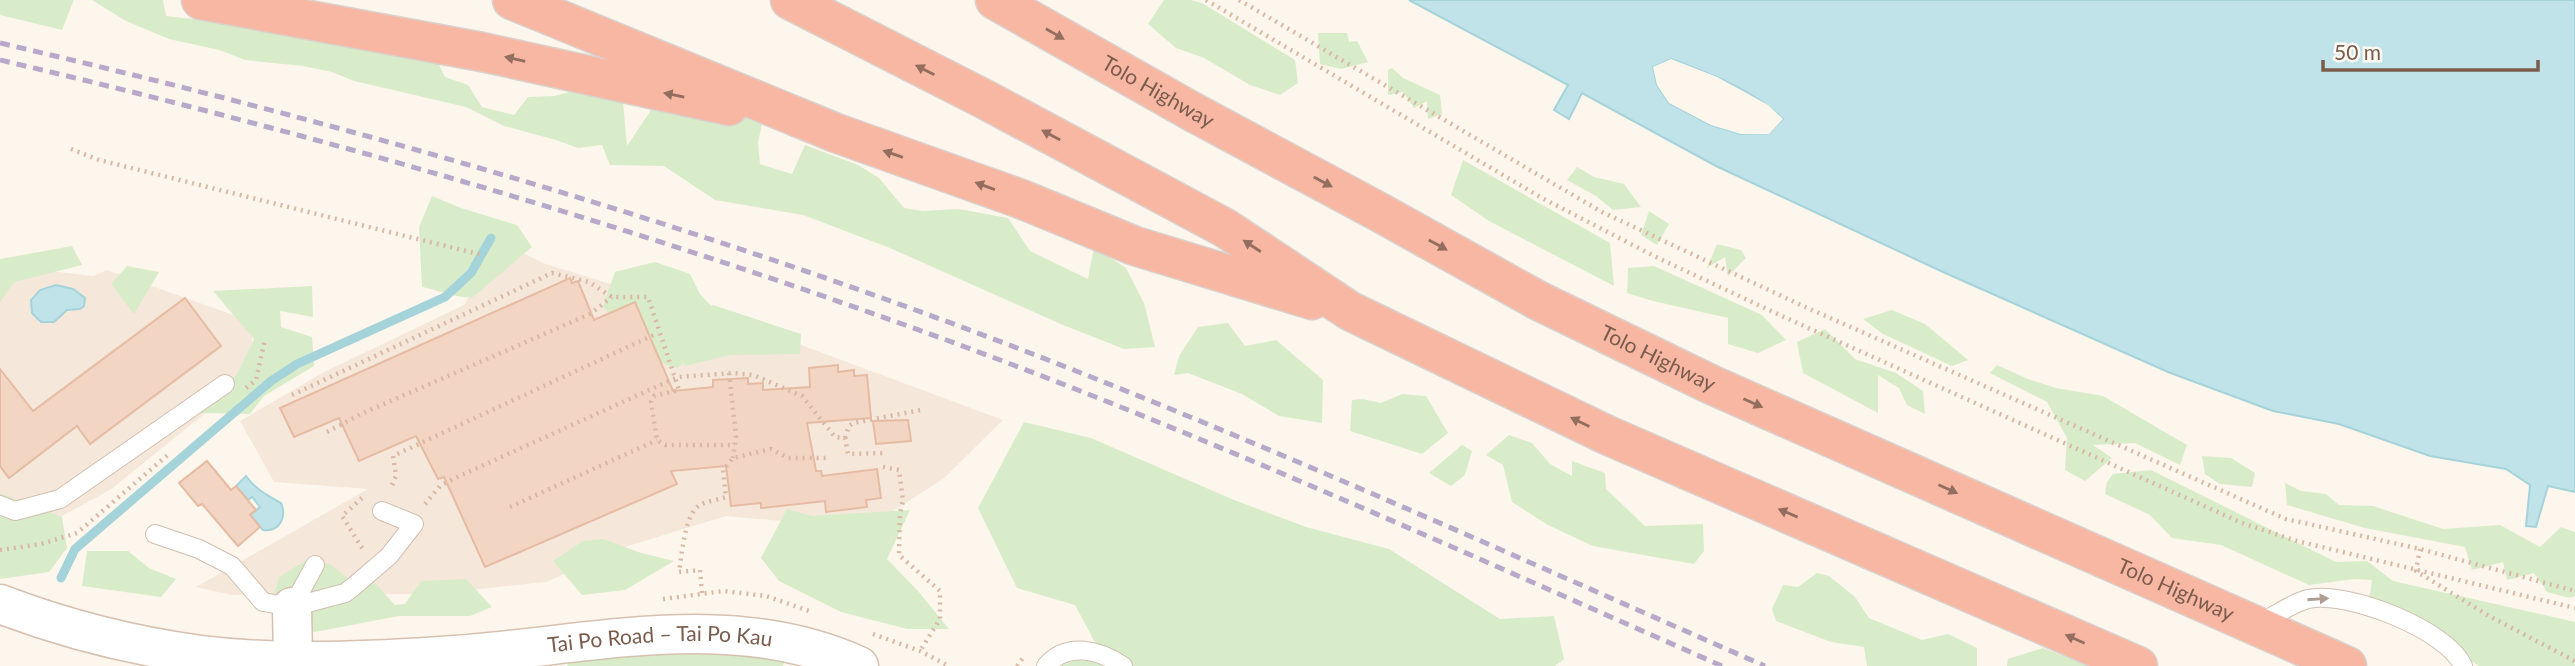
<svg xmlns="http://www.w3.org/2000/svg" width="2575" height="666" viewBox="0 0 2575 666" font-family="Lato,sans-serif">
  <rect width="100%" height="100%" fill="#fdf6ec"/>
  <!-- residential -->
  <g fill="#f5e8da">
    <path d="M501 243 546 264 769 333 1003 420 943 479 890 513 838 526 726 516 625 547 546 582 432 594 232 595 196 587 368 489 274 482 240 421 326 371 464 305Z"/>
    <path d="M107 270 253 322 250 377 110 490 23 537 0 524V286L50 271 93 276Z"/>
  </g>
  <!-- green -->
  <g fill="#d8ecc9">
    <path d="M0 0H74L62 30 0 15Z"/>
    <path d="M92 0H163L166 16 276 28 437 61 445 77 468 85 482 107 514 115 528 97 554 96 585 88 623 102 627 146 653 107 754 118 762 125 758 142 760 164 792 174 805 145 858 165 879 178 904 208 923 211 958 209 1008 218 1030 251 1088 279 1094 247 1126 268 1144 303 1155 347 1124 349 1063 325 890 248 803 215 715 200 664 166 610 165 602 145 578 148 556 140 504 126 466 107 354 81 332 72 303 66 245 60 219 50 169 39 126 21Z"/>
    <path d="M1164 0H1191L1202 3 1295 60 1298 83 1280 95 1250 85 1204 58 1176 48 1148 24Z"/>
    <path d="M1318 33H1347L1349 42 1357 41 1368 62 1341 69 1320 64Z"/>
    <path d="M1392 68 1403 78 1440 95 1442 114 1428 119 1427 101 1414 108 1403 92 1388 95V70Z"/>
    <path d="M1463 160 1610 243 1614 286 1489 221 1451 195Z"/>
    <path d="M1577 167 1594 177 1624 184 1641 207 1613 210 1596 196 1567 180Z"/>
    <path d="M432 196 461 208 517 225 532 247 473 297C456 299 439 290 422 287L419 227Z"/>
    <path d="M1649 211 1669 224 1657 245 1641 235Z"/>
    <path d="M1717 244 1741 250 1746 258 1728 276 1725 257 1707 268Z"/>
    <path d="M72 246 82 265 14 282 0 302V259Z"/>
    <path d="M655 262 690 274 700 294 711 306 713 305 801 334 800 354 730 355 685 366 684 363 677 368 639 355 603 306 615 272Z"/>
    <path d="M127 266 159 272 134 314 111 284Z"/>
    <path d="M1654 266 1762 315 1786 340 1758 353 1728 344V318L1653 301 1627 293 1628 268Z"/>
    <path d="M312 286 313 317 280 311 281 327 312 337 314 366 264 396 250 414 202 413 217 381 236 376 254 339 213 291Z"/>
    <path d="M1892 310 1925 324 1968 360 1952 366 1883 334 1863 319Z"/>
    <path d="M1228 323 1245 346 1276 340 1323 380 1322 423 1279 416 1242 394 1188 373 1174 375 1179 356 1198 327Z"/>
    <path d="M1825 329 1855 359 1896 373 1923 391 1925 414 1907 405 1899 388 1878 375V413L1803 373 1797 342Z"/>
    <path d="M1997 365 2028 379 2056 388 2103 396 2187 445 2180 465 2135 443 2093 445 2112 458 2085 481 2065 470 2067 438 2047 402 1990 373Z"/>
    <path d="M1402 394 1426 396 1448 433 1422 454 1350 431 1352 400 1363 399 1381 403Z"/>
    <path d="M1024 422 1091 438 1234 500 1306 527 1389 549 1500 619 1554 616 1564 659 1555 666H1060L1075 660 1105 661 1075 605 1017 588 978 508Z"/>
    <path d="M1509 435 1532 443 1550 464 1572 476V461L1605 473 1606 489 1645 526 1703 524 1704 551 1694 564 1593 546 1548 525 1512 502 1503 465 1486 455Z"/>
    <path d="M1462 445 1472 451 1465 475 1451 486 1429 473Z"/>
    <path d="M2202 456 2231 458 2255 473 2252 487 2220 484 2205 474Z"/>
    <path d="M2151 470 2336 562 2367 561 2393 581 2575 622V666H2479L2369 600 2372 580 2354 579 2309 585 2221 545 2172 538 2150 515 2105 494 2107 482 2113 474Z"/>
    <path d="M2285 483 2301 491 2326 494 2339 505 2373 506 2443 529 2500 525 2540 547 2561 527 2575 532V596L2570 598 2547 592 2534 573 2507 580 2503 562 2472 570 2465 547 2365 528 2287 505Z"/>
    <path d="M0 493 62 517 67 548 49 572 0 579Z"/>
    <path d="M787 509 812 516 910 510 887 559 918 591 949 629H907L841 612 779 581 761 558Z"/>
    <path d="M603 539 641 553 674 561 625 590 582 595 553 561 583 541Z"/>
    <path d="M87 551H128L149 568 176 579 161 597 82 586Z"/>
    <path d="M305 561 330 564 348 578 375 583 395 605 405 604 421 581 466 579 492 607 470 616H399L315 632 283 619 271 607 279 577Z"/>
    <path d="M1817 573 1829 576 1855 597 1869 618 1922 640 1948 634 1977 648V666H1867L1864 647 1831 642 1776 621 1772 609 1783 585 1798 587Z"/>
    <path d="M724 625 787 655 783 666H567L569 662Z"/>
    <path d="M2043 648 2089 666H2007L2008 659Z"/>
  </g>
  <!-- water -->
  <g fill="#bfe3e8" stroke="#a5d3da" stroke-width="2" fill-rule="evenodd">
    <path d="M1409 0H2575V492L2548 486 2536 527 2526 526 2530 485 2506 469 2430 456 2339 424 2273 411 2168 372 1943 272 1716 166 1582 93 1569 119 1554 110 1568 85ZM1671 59C1710 74 1752 89 1783 119L1769 133 1741 134 1711 125 1669 103 1657 85 1653 67Z"/>
    <path d="M56 285 73 289 85 298 84 306 80 309 67 310 54 322H41L32 313 31 300 40 290Z"/>
    <path d="M246 476C255 489 267 495 281 503 287 517 280 532 263 530L250 515 260 507 252 497 248 500 236 486Z"/>
  </g>
  <!-- pier -->
  <path fill="#fdf6ec" fill-rule="evenodd" d="M1671 59 1717 77 1768 105 1783 119 1769 134H1741L1711 125 1669 103 1657 85 1653 67ZM1671 63 1715 80 1766 108 1778 119 1767 130H1741L1713 122 1672 100 1660 84 1657 69Z"/>
  <g fill="none" stroke-linecap="round" stroke-linejoin="round">
    <!-- stream -->
    <path stroke="#a5d3da" stroke-width="9" d="M61 578 75 549 271 381 297 364 445 297 471 273 491 238"/>
  </g>
  <!-- building -->
  <g fill="#f3d5c3" stroke="#e6bba3" stroke-width="2">
    <path d="M570 278 572 283 578 281 594 320 635 302 673 391 713 387V380L748 378V384L763 383V390L810 387 809 368 838 365V372L854 370V376L867 375 871 418 807 423 816 471H821L822 476 877 469 881 498 866 500 867 507 826 512 825 501 761 508V503L731 506 726 466 671 471 677 484 485 567 444 477 438 479 416 436 359 461 339 418 294 437 280 408Z"/>
    <path d="M185 298 221 346 90 444 77 426 9 478 0 466V369L33 411Z"/>
    <path d="M908 420 911 441 876 444 873 421Z"/>
    <path d="M207 461 231 490 236 486 256 510 250 515 260 527 238 546 202 504 198 506 179 483Z"/>
  </g>
  <g fill="none" stroke-linecap="round" stroke-linejoin="round">
    <!-- service casing -->
    <g stroke="#d1beb0" stroke-width="20">
      <g id="service">
        <path d="M0 505 15 511 60 499 225 384"/>
        <path d="M155 534 199 549 232 566 263 602 292 607 345 593 353 587 389 556 414 524 382 511"/>
        <path d="M292 607 315 565"/>
        <path d="M2259 624C2274 616 2292 603 2308 599 2346 590 2448 630 2463 666"/>
        <path d="M1046 666C1067 641 1100 650 1123 666"/>
      </g>
    </g>
    <!-- secondary casing -->
    <g stroke="#d6c0b0" stroke-width="41">
      <g id="secondary">
        <path id="s1" d="M0 604C63 628 133 646 201 655 284 665 371 661 455 655 588 646 732 607 859 666"/>
        <path d="M292 607 293 660"/>
      </g>
    </g>
    <!-- motorway casing -->
    <g stroke="#dad1cd" stroke-width="41">
      <g id="motorway">
        <path d="M201 0 482 52 729 106"/>
        <path d="M512 0 836 133 1021 199 1135 246 1312 300"/>
        <path d="M790 0 986 100 1225 228 1350 311 1607 435 2138 666"/>
        <path id="s2" d="M995 0 1191 111 1379 212 1537 300 1712 385 2347 666"/>
      </g>
    </g>
    <!-- path -->
    <g stroke="#d9b8a5" stroke-width="4.5" stroke-dasharray="2 5" stroke-linecap="butt">
      <path d="M1206 0 1542 198 1654 256 1784 317 2242 523 2297 541 2575 608"/>
      <path d="M1239 0 1602 212 1803 306 2286 519 2420 549 2575 591"/>
      <path d="M71 149 99 160 482 255"/>
      <path d="M729 373 736 436 733 458"/>
      <path d="M246 388 256 380 265 339"/>
      <path d="M292 395 552 273 589 282 612 297H648L679 390 654 396 651 402 657 440 665 445H735"/>
      <path d="M327 432 361 414 590 314 612 297"/>
      <path d="M845 438 849 426 853 423 921 410"/>
      <path d="M883 467 899 470 903 501 900 513 899 555 940 591V619L920 651"/>
      <path d="M392 485 396 476 393 456 658 333"/>
      <path d="M362 498 342 516 364 551"/>
      <path d="M425 504 440 486 455 478 678 377 733 373 753 375 802 396 835 437 845 438 848 454 886 453"/>
      <path d="M510 507 657 440"/>
      <path d="M2420 549 2416 571 2487 615 2575 661"/>
      <path d="M0 550 41 544 77 533 170 453"/>
      <path d="M702 593 700 570 679 572C682 556 684 514 700 505 707 501 718 500 726 497L723 470 733 458 771 449 788 458H829"/>
      <path d="M663 599 724 591 766 596 812 612"/>
      <path d="M873 634 920 651 949 666"/>
      <path d="M1017 666 1025 655"/>
    </g>
    <!-- service -->
    <use href="#service" stroke="#fff" stroke-width="18"/>
    <!-- secondary -->
    <use href="#secondary" stroke="#fff" stroke-width="38"/>
    <!-- motorway -->
    <use href="#motorway" stroke="#f7b7a3" stroke-width="38"/>
    <!-- rail -->
    <g stroke="#b9a8c9" stroke-width="5" stroke-dasharray="10 7" stroke-linecap="butt">
      <path d="M0 43C330 120 658 213 975 332 1243 433 1503 551 1765 666"/>
      <path d="M0 60C328 137 652 231 968 348 1224 443 1472 556 1722 666"/>
    </g>
  </g>
  <!-- one-way arrows -->
  <defs><path id="oneway-solid" d="M-6-.8H1V-3.2L6.5 0L1 3.2V.8H-6Z" transform="scale(1.75)"/></defs>
  <g fill="#936e5e">
    <use href="#oneway-solid" transform="translate(1055 34) rotate(30)"/>
    <use href="#oneway-solid" transform="translate(515 59) rotate(-167)"/>
    <use href="#oneway-solid" transform="translate(925 70) rotate(-153)"/>
    <use href="#oneway-solid" transform="translate(674 95) rotate(-168)"/>
    <use href="#oneway-solid" transform="translate(1051 135) rotate(-152)"/>
    <use href="#oneway-solid" transform="translate(893 154) rotate(-161)"/>
    <use href="#oneway-solid" transform="translate(1323 182) rotate(28)"/>
    <use href="#oneway-solid" transform="translate(985 186) rotate(-160)"/>
    <use href="#oneway-solid" transform="translate(1438 245) rotate(29)"/>
    <use href="#oneway-solid" transform="translate(1252 246) rotate(-147)"/>
    <use href="#oneway-solid" transform="translate(1753 403) rotate(24)"/>
    <use href="#oneway-solid" transform="translate(1580 422) rotate(-154)"/>
    <use href="#oneway-solid" transform="translate(1948 489) rotate(24)"/>
    <use href="#oneway-solid" transform="translate(1788 513) rotate(-157)"/>
    <use href="#oneway-solid" transform="translate(2075 639) rotate(-156)"/>
  </g>
  <use fill="#af9d94" href="#oneway-solid" transform="translate(2318 599) rotate(-4)"/>
  <g text-anchor="middle" stroke-width="5" stroke-linejoin="round" paint-order="stroke">
    <!-- street labels -->
    <g font-size="21" fill="#7a5c4d" stroke="#fffaf3">
      <text dy="7" stroke="none"><textPath href="#s2" startOffset="187">Tolo Highway</textPath></text>
      <text dy="7" stroke="none"><textPath href="#s2" startOffset="754">Tolo Highway</textPath></text>
      <text dy="7" stroke="none"><textPath href="#s2" startOffset="1321">Tolo Highway</textPath></text>
      <text dy="7" stroke="none"><textPath href="#s1" startOffset="668">Tai Po Road – Tai Po Kau</textPath></text>
    </g>
  </g>
  <!-- scale -->
  <path d="M2323 60v10h215v-10" fill="none" stroke="#7a5c4d" stroke-width="3.5"/>
  <text x="2334" y="60" font-size="21" fill="#7a5c4d" stroke="#fffaf3" stroke-width="5" paint-order="stroke">50 m</text>
</svg>
